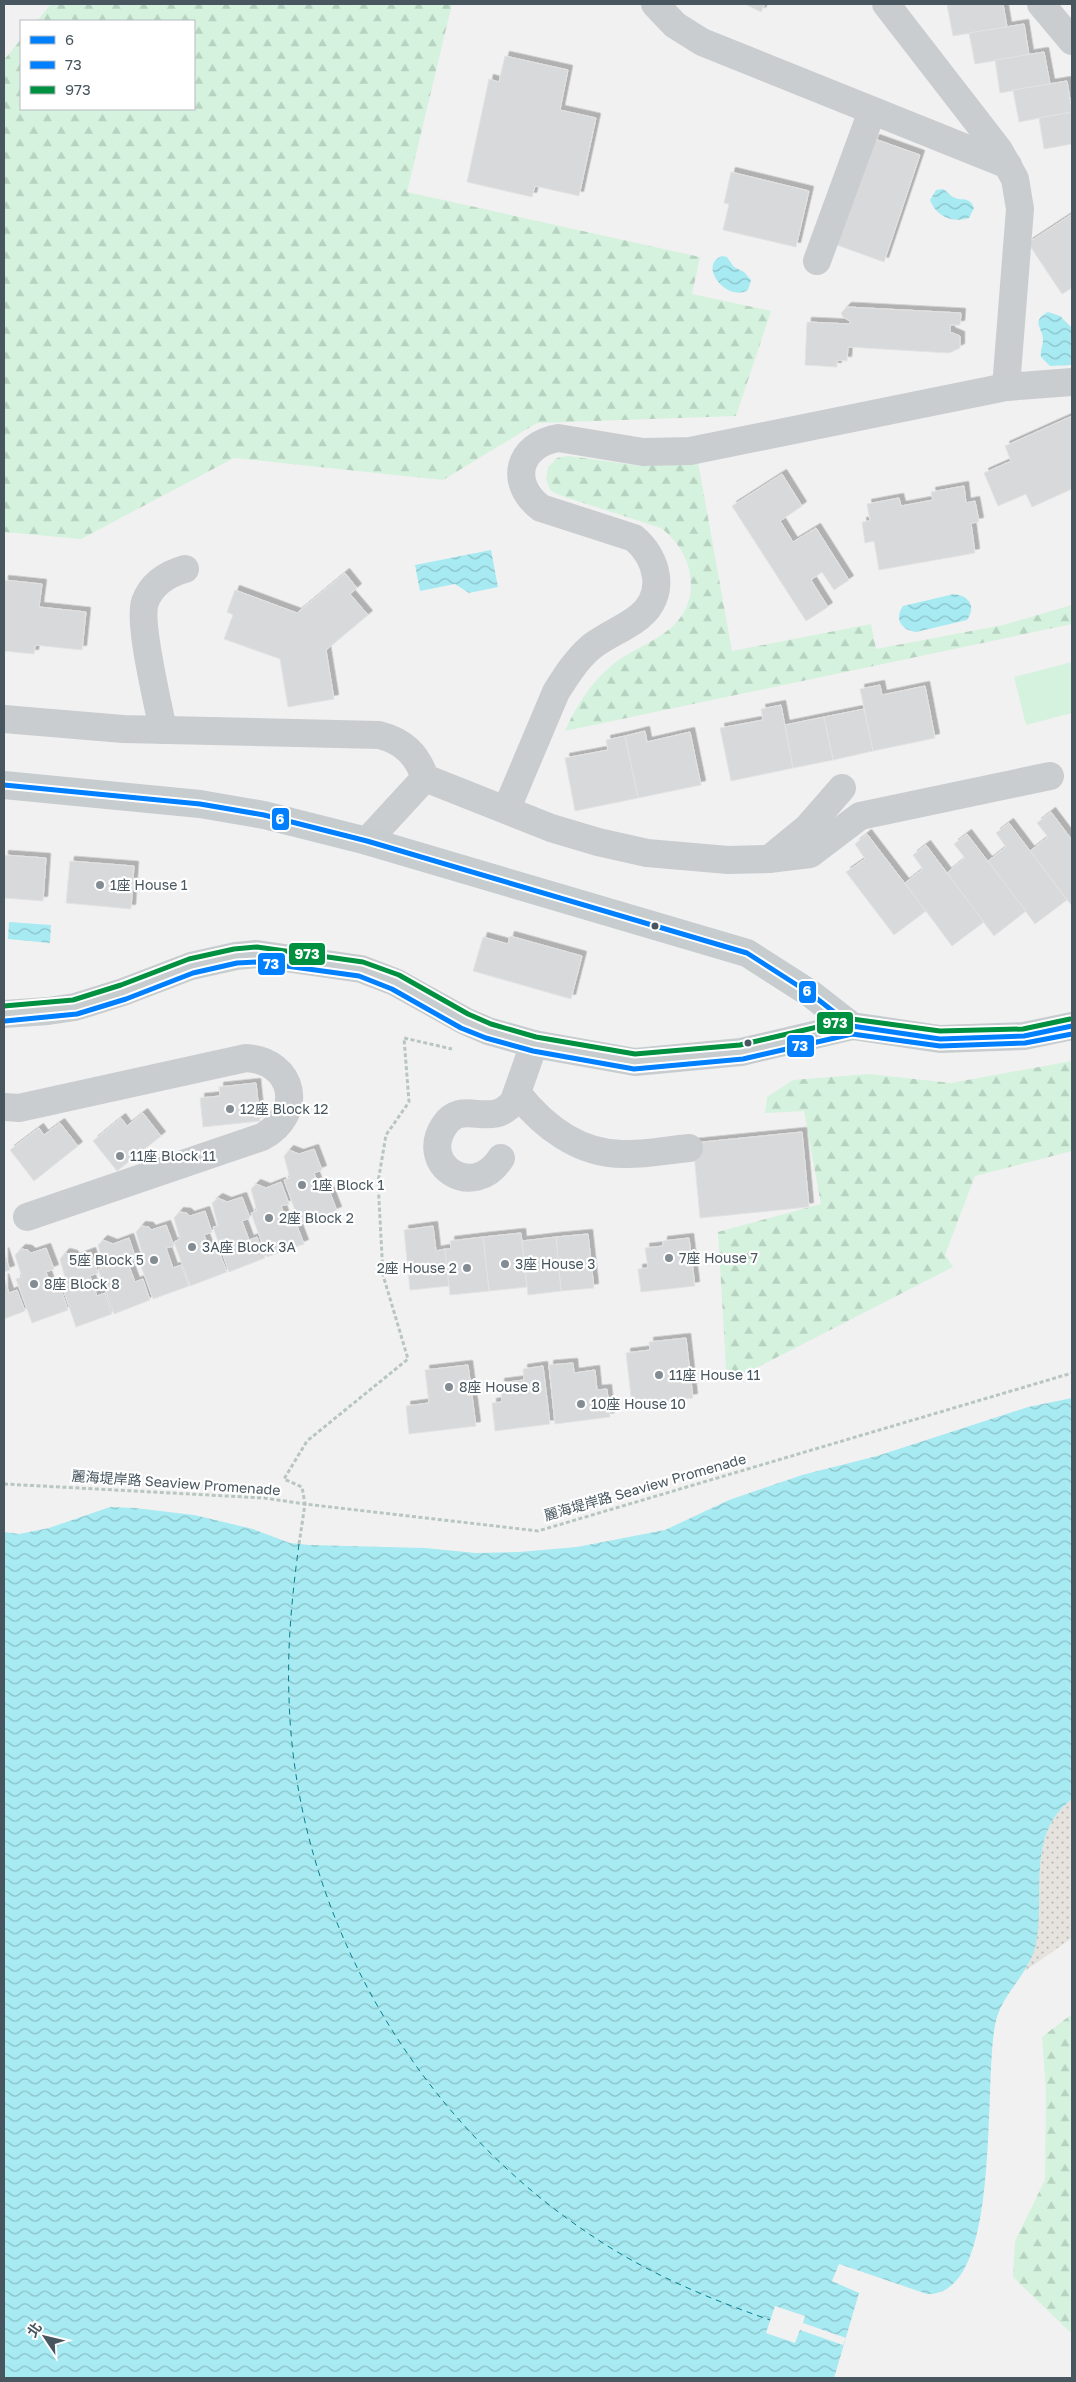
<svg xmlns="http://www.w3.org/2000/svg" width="1076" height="2382" viewBox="0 0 1076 2382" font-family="'Golos Text','Noto Sans TC',sans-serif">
  <defs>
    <pattern id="forest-firs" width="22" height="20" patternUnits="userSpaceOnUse" patternTransform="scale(1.25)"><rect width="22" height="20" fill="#d4f2dd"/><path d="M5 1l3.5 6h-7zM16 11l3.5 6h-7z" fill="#b7d2c0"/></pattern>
    <pattern id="sand-dots" width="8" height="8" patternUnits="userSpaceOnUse" patternTransform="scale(1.25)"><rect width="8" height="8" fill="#e6e2dd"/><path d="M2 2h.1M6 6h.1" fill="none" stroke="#bcbab6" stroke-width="1.8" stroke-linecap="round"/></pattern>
    <pattern id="water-waves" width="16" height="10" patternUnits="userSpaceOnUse" patternTransform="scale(1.25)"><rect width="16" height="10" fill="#a7eaf2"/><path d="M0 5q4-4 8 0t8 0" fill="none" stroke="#8ac0c7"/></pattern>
    <filter id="shadow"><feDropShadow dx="4.5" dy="-4.5" stdDeviation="0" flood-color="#0004"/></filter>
  </defs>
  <rect width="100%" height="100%" fill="#f2f1f1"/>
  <!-- forest -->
  <g fill="url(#forest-firs)">
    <path d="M51 4H452L407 192 700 257 692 294 771 311 736 416 537 423 443 480 234 458 81 539 4 532V60L21 39V109H194V21H37Z"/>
    <path d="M569 456 641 466 698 462 732 651 871 624 876 649 1003 625 1072 605V624L565 731C576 706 590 684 611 666 627 652 646 646 663 634 704 607 697 555 661 528L562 496 551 491 546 479 548 467 557 458Z"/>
    <path d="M1072 1061V1151L975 1176 945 1255 953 1267 727 1383 718 1232 821 1204 804 1111 765 1113 767 1097 793 1080 869 1074 951 1083Z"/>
    <path d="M1072 2014V2334L1013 2277 1015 2241 1045 2180 1046 2091 1042 2037Z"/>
  </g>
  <!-- sand -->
  <path fill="url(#sand-dots)" d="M1072 1799V1938L1025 1971C1055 1918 1017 1841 1072 1799Z"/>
  <!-- pitch -->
  <path fill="#d4f2dd" d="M1072 662V713L1026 725 1014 677Z"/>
  <!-- water -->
  <g fill="url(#water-waves)">
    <path d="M943 189C947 191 949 195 953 197 962 202 969 195 974 208L969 218C953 223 936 217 930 200L936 190Z"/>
    <path d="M722 256 727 257 734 267 744 272 751 280 748 290C727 303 697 265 722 256Z"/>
    <path d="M1048 312 1060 316 1072 328V365L1050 366 1041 357C1040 350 1043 346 1043 340 1043 327 1030 322 1048 312Z"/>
    <path d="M491 550 498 587 469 593 455 584 420 591 415 565Z"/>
    <path d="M954 594C970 596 976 607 967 620L916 632C901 630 894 619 903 606Z"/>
    <path d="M9 922 51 925 50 943 8 939Z"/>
    <path d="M1072 1398V1799C1025 1835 1046 1895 1036 1944 1030 1972 1005 1991 997 2017 981 2068 1006 2297 927 2294L839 2264 832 2281 859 2293 834 2378H4V1532L19 1534 49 1528 110 1507 135 1508 194 1515 253 1529 290 1543 309 1545 425 1548 476 1553 519 1552 577 1547 665 1530 729 1500 802 1475 877 1456 1028 1407Z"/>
  </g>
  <!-- pier -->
  <path fill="#f2f1f1" d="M775 2306 805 2316 803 2323 846 2338 843 2345 800 2330 795 2343 766 2333Z"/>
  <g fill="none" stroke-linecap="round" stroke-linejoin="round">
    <!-- ferry -->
    <path stroke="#067e8e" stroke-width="1" stroke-dasharray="6 5" stroke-linecap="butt" d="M299 1544C292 1596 287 1646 289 1698 295 1909 410 2111 582 2229 640 2270 704 2297 770 2320"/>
  </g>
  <!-- building -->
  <g fill="#d8d9da" stroke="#e3e3e4" filter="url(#shadow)">
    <path d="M745 4H765L761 12Z"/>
    <path d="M957 4H1003L1007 27 953 36 947 5Z"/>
    <path d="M1024 24 1029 55 975 64 969 33Z"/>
    <path d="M1044 52 1050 84 1000 93 995 60Z"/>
    <path d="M505 56 568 70 560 110 596 118 579 196 535 186 532 197 467 182 489 79 499 82Z"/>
    <path d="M1067 81 1072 112 1019 122 1013 90Z"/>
    <path d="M1072 112V144L1044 149 1039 118Z"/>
    <path d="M875 139 920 155 884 262 834 244Z"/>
    <path d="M731 172 809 191 796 247 723 230 729 204 724 203Z"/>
    <path d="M1072 214V288L1062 294 1028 243Z"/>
    <path d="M847 307 961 313 960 325H950V332L960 336V348L949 353 848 347 847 361 837 360V367L805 365 807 322 850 324V321L843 317 841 313Z"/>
    <path d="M1072 416V489L1032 507 1026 494 998 506 984 473 1011 461 1005 446Z"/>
    <path d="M782 474 802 506 780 521 793 542 816 528 849 580 834 590 822 572 811 580 828 607 806 621 732 506Z"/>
    <path d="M964 486 966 503 975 501 979 522 971 523 975 553 879 570 874 541 865 543 862 522 870 521 867 504 899 498 901 506 933 500 931 492Z"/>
    <path d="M345 573 357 588 350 594 368 615 326 650 334 699 288 707 280 659 224 639 233 615 227 612 235 590 297 613Z"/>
    <path d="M4 580 42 584 39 607 86 612 82 650 35 645 34 654 4 651Z"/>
    <path d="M880 685 882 695 925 686 935 738 873 751 860 689Z"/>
    <path d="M781 705 793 768 731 781 720 728 763 720 761 709Z"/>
    <path d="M864 709 873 751 833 760 824 717Z"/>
    <path d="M824 717 833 760 793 768 785 725Z"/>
    <path d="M645 731 647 742 690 732 701 785 638 798 625 736Z"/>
    <path d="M625 736 638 798 575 811 565 758 608 750 606 740Z"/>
    <path d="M1051 812 1072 840V906L1030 851 1048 837 1037 823Z"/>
    <path d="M1009 823 1067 900 1035 924 988 861 1006 847 996 833Z"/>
    <path d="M867 834 926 911 894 935 846 872 865 859 855 844Z"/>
    <path d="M967 834 1026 911 994 936 947 873 965 858 954 844Z"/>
    <path d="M926 845 984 922 952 946 905 883 923 869 913 855Z"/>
    <path d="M4 855 46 858 43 901 4 898Z"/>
    <path d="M70 861 134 866 131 909 66 903Z"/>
    <path d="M510 936 582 956 571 999 473 971 483 937 508 944Z"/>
    <path d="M256 1083 260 1121 203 1127 200 1098 220 1096 219 1087Z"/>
    <path d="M143 1113 161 1136 117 1171 93 1141 121 1118 127 1126Z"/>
    <path d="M60 1123 78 1146 34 1181 10 1150 39 1128 44 1135Z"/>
    <path d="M802 1132 809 1207 700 1218 693 1143Z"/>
    <path d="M314 1149 322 1170 314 1173 321 1193 329 1190 337 1211 300 1224 284 1180 290 1178 284 1156 289 1150 299 1154Z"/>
    <path d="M281 1182 289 1204 281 1206 288 1226 296 1223 304 1244 267 1257 251 1213 257 1211 251 1189 256 1184 266 1188Z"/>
    <path d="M242 1197 250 1218 242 1221 249 1240 257 1237 265 1258 229 1272 213 1227 218 1226 212 1203 218 1198 227 1202Z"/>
    <path d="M205 1211 212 1232 204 1235 211 1254 219 1252 227 1272 190 1286 174 1242 180 1239 174 1218 179 1212 187 1213 190 1216Z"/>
    <path d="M166 1225 174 1246 166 1248 173 1268 181 1265 189 1286 153 1299 137 1255 142 1253 136 1232 141 1226 149 1227 151 1230Z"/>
    <path d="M433 1226 436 1251 445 1249 449 1286 410 1290 404 1230Z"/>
    <path d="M521 1233 527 1287 489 1291 483 1237Z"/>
    <path d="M588 1234 594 1288 561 1291 556 1237Z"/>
    <path d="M483 1237 489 1291 450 1295 445 1249H451L450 1241Z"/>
    <path d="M556 1237 561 1291 528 1295 522 1241Z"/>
    <path d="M129 1238 136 1259 128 1263 135 1282 143 1279 150 1300 114 1314 98 1269 104 1267 98 1245 103 1240 113 1244Z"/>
    <path d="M689 1238 695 1286 641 1292 638 1269 648 1268 645 1248 663 1246V1241Z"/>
    <path d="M46 1248 54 1269 46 1272 53 1292 61 1289 68 1310 32 1323 16 1279 22 1277 15 1255 21 1249 28 1250 31 1253Z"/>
    <path d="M4 1252 10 1270 4 1272Z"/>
    <path d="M91 1252 98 1273 90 1276 97 1296 105 1293 112 1314 76 1327 61 1283 66 1281 60 1259 65 1253 73 1255 75 1258Z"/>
    <path d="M4 1278 9 1293 17 1290 25 1311 4 1319Z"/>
    <path d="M686 1338 693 1398 632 1405 626 1353 650 1350 649 1342Z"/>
    <path d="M573 1363 574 1373 595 1370 597 1390 607 1389 610 1417 555 1424 549 1365Z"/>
    <path d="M468 1365 476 1426 409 1434 406 1406 429 1403 425 1370Z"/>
    <path d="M543 1366 550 1424 495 1431 492 1403 502 1402 500 1383 524 1380 523 1369Z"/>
  </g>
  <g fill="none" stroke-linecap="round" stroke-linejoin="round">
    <!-- path -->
    <g stroke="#b8c6c0" stroke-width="3" stroke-dasharray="4 2.5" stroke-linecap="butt">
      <path d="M4 1484 264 1498 305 1504 538 1531 1072 1373"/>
      <path d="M299 1544 305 1504 302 1487 284 1479 307 1441 408 1359 383 1275 378 1182 386 1135 409 1102 404 1038 452 1049"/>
    </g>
    <!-- minor -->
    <g stroke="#cacdd0" stroke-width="28">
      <path d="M655 4 675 25 702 42 1008 165"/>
      <path d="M886 4 999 150 1015 179 1020 209 1006 387"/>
      <path d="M1041 4 1072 41"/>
      <path d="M817 261 872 111"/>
      <path d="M4 719 123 729 379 735C403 741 417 754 425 778"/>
      <path d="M163 730C158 703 138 623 145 602 152 583 167 574 185 569"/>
      <path d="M425 778 551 828 598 842 647 853 728 860 769 859 810 854 860 816 1050 776"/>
      <path d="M507 808 556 692C566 676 576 660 591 647 606 635 624 629 639 617 667 595 658 558 634 538L541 508C508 483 518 445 558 438L643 452 690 451 1006 387 1072 382"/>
      <path d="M367 841 425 778"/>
      <path d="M769 859 808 827 842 788"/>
      <path d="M517 1093C543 1126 579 1154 623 1154 645 1155 667 1150 689 1148"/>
      <path d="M4 1107 19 1108 246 1058C295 1061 305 1114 262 1137L27 1217"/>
      <path d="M501 1158C474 1201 418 1166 444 1126 462 1097 491 1131 514 1101L534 1044"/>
    </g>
    <!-- major -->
    <g stroke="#c7ccce" stroke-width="28">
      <path d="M4 785 200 804 264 815 367 841 747 953 811 994 852 1026 940 1039 1024 1036 1072 1026"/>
      <path d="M4 1014 48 1011 75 1007 123 992 191 966 236 956 257 954 361 969 395 982 465 1021 488 1031 534 1044 635 1062 741 1052 852 1026"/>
    </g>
    <!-- bus-1 casing -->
    <g stroke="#fff" stroke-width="9">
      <path id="bus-1" d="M4 785 200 804 264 815 367 841 747 953 811 994 852 1026 940 1039 1024 1036 1072 1026"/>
    </g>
    <!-- bus-2 casing -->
    <g stroke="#fff" stroke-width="9">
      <path id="bus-2" d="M5 1021 77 1014 126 999 193 973 237 963 257 962 359 976 392 989 461 1028 486 1038 533 1051 634 1069 743 1059 852 1034 940 1046 1025 1043 1072 1034"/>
    </g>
    <!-- bus-3 casing -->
    <g stroke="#fff" stroke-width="9">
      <path id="bus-3" d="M4 1006 73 1000 121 985 189 959 234 949 257 947 363 962 399 975 468 1014 491 1024 536 1037 635 1054 740 1045 852 1019 940 1031 1023 1029 1070 1019"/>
    </g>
    <!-- bus-1 -->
    <use href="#bus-1" stroke="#0080ff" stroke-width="5"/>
    <!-- bus-2 -->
    <use href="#bus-2" stroke="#0080ff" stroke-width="5"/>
    <!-- bus-3 -->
    <use href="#bus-3" stroke="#009140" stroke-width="5"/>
  </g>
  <!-- markers -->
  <g fill="#838c92" stroke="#fff" stroke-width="2">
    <circle cx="100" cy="885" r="5"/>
    <circle cx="230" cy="1109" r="5"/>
    <circle cx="120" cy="1156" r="5"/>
    <circle cx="302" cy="1185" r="5"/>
    <circle cx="269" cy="1218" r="5"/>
    <circle cx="192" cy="1247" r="5"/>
    <circle cx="669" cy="1258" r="5"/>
    <circle cx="154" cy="1260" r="5"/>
    <circle cx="505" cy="1264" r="5"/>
    <circle cx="467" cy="1268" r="5"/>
    <circle cx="34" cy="1284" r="5"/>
    <circle cx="659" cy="1375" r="5"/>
    <circle cx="449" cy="1387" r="5"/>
    <circle cx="581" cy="1404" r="5"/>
  </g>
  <g fill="#47565f" stroke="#fff" stroke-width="2">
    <circle cx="655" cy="926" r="4.5"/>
    <circle cx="748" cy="1043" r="4.5"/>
  </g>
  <g text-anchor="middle" stroke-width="4.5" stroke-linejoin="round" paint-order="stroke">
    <!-- poi labels -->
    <g font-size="14" fill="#47565f" stroke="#fff" text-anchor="start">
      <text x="110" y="890">1座 House 1</text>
      <text x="240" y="1114">12座 Block 12</text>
      <text x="130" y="1161">11座 Block 11</text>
      <text x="312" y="1190">1座 Block 1</text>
      <text x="279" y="1223">2座 Block 2</text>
      <text x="202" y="1252">3A座 Block 3A</text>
      <text x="679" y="1263">7座 House 7</text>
      <text x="144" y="1265" text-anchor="end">5座 Block 5</text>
      <text x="515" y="1269">3座 House 3</text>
      <text x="457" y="1273" text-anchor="end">2座 House 2</text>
      <text x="44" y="1289">8座 Block 8</text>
      <text x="669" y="1380">11座 House 11</text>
      <text x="459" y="1392">8座 House 8</text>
      <text x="591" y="1409">10座 House 10</text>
    </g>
    <!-- street labels -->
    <g font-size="14" fill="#47565f" stroke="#fff">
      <text transform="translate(176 1483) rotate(4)" y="5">麗海堤岸路 Seaview Promenade</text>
      <text transform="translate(645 1487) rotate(-16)" y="5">麗海堤岸路 Seaview Promenade</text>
    </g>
  </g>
  <g stroke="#fff" stroke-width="2">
    <rect x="271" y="807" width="19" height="24" rx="5" fill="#0080ff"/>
    <rect x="288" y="942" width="38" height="24" rx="5" fill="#009140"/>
    <rect x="257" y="952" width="29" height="24" rx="5" fill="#0080ff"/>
    <rect x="798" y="980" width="19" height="24" rx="5" fill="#0080ff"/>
    <rect x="816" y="1011" width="38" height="24" rx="5" fill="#009140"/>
    <rect x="786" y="1034" width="29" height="24" rx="5" fill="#0080ff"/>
  </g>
  <g font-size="14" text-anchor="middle" font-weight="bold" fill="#fff">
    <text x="280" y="824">6</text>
    <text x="307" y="959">973</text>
    <text x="271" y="969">73</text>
    <text x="807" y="996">6</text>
    <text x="835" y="1028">973</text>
    <text x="800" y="1051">73</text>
  </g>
  <!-- border -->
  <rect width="1076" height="2382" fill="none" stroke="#47565f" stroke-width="10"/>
  <!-- legend -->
  <rect x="20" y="20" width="175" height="90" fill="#ffffff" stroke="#b5bbbf"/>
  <rect x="30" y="36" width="25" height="8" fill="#0080ff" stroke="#b5bbbf"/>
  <text x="65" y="45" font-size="15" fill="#47565f">6</text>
  <rect x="30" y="61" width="25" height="8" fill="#0080ff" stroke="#b5bbbf"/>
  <text x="65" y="70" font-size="15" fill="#47565f">73</text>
  <rect x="30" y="86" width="25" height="8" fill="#009140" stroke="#b5bbbf"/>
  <text x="65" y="95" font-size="15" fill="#47565f">973</text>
  <!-- north arrow -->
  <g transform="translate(45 2337) rotate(305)" stroke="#ffffff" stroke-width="4" paint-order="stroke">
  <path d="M0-4L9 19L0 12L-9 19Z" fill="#47565f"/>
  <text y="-8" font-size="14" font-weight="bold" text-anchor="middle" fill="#47565f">北</text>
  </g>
</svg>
